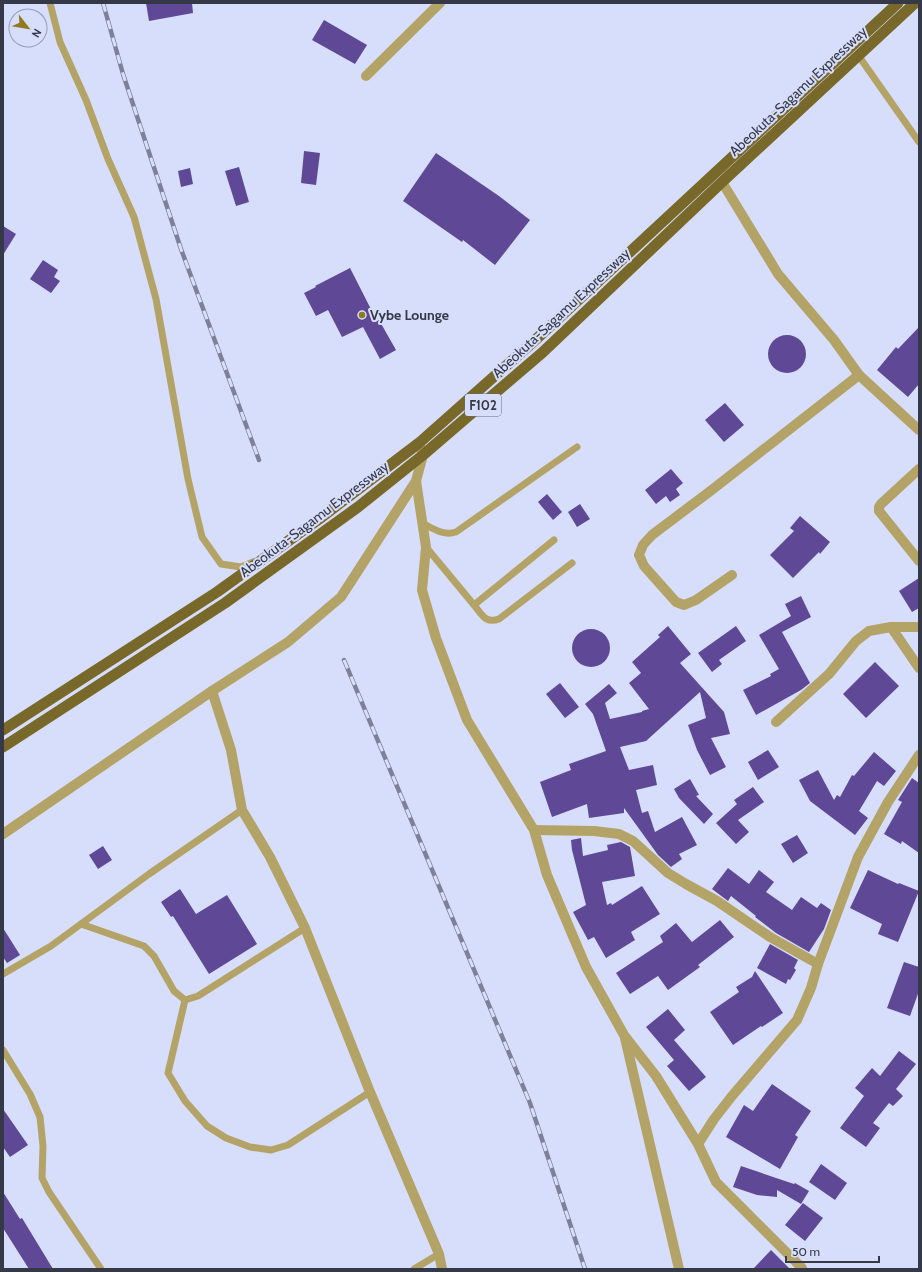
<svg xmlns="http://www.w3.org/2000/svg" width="922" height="1272" viewBox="0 0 922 1272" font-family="Cabin,sans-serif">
  <rect width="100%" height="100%" fill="#d7defb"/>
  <!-- building -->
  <g fill="#5f4896">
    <path d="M146 3H192L193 13 149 21Z"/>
    <path d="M324 20 367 45 355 64 312 40Z"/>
    <path d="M304 151 320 153 316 185 301 183Z"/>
    <path d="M436 153 499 196 530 220 495 265 463 240 462 242 403 201Z"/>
    <path d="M239 167 249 202 236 206 225 171Z"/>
    <path d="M190 168 193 184 181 187 178 171Z"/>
    <path d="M3 226 16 234 3 255Z"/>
    <path d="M43 260 58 270 54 277 60 281 51 293 30 279Z"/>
    <path d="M350 268 377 321 379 320 396 350 380 359 363 327 342 337 328 310 316 316 304 293 316 287 315 286Z"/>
    <path d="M919 327V384L908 397 877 370 896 347 898 349Z"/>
    <circle cx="787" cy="354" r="19"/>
    <path d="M725 403 744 425 724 442 705 420Z"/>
    <path d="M671 469 683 483 676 489 680 495 670 502 666 496 656 504 645 490Z"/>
    <path d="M547 494 562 512 553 520 538 502Z"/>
    <path d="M580 504 590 519 577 527 568 512Z"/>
    <path d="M800 516 830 542 820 554 819 552 793 578 770 555 794 531 790 528Z"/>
    <path d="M919 578V608L912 612 899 591Z"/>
    <path d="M801 596 811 617 782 632 810 683 801 690 756 715 743 690 771 676 770 674 779 669 759 635 791 616 785 604Z"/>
    <path d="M668 626 691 654 680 663 724 712 730 734 711 738 726 767 710 775 697 750 688 725 706 718 700 692 646 741 620 747 629 770 653 765 657 785 636 790 642 813 648 811 655 832 682 817 697 845 679 854 682 859 671 867 658 855 624 808V813L589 818 587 804 552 817 540 782 571 770 569 764 606 751 593 714 585 704 609 684 617 693 605 703 610 719 642 712V711L649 709 629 683 641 673 632 662 660 637 658 635Z"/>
    <path d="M736 626 746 641 719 660 722 664 712 672 698 653Z"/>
    <circle cx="591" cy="648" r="19"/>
    <path d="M875 662 899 686 866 718 843 694Z"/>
    <path d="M560 683 579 707 565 718 546 694Z"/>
    <path d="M768 750 779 767 758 780 748 762Z"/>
    <path d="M874 752 896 771 884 786 877 781 859 811 868 818 855 835 810 801 799 780 818 770 834 800 837 795 840 797 852 775 854 776Z"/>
    <path d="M912 778 919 783V853L902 841 901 844 884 834 902 802 898 800Z"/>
    <path d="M690 779 699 795 696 796 713 814 704 824 679 798 674 789Z"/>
    <path d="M753 787 764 802 738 820 749 832 736 844 716 823 737 804 734 800Z"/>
    <path d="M797 835 808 853 793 863 781 844Z"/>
    <path d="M581 838 583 856 608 850 607 845 621 842 630 847 635 876 602 882 607 905 611 903 612 905 642 886 660 914 631 932 635 940 606 958 594 937 588 940 573 912 586 905 572 850 571 840Z"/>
    <path d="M103 846 112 860 98 869 89 855Z"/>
    <path d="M728 868 749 884 759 870 774 882 766 892 792 910 801 897 817 908 821 903 831 910 824 929 809 952 776 933 755 917 756 916 731 896 728 901 712 889Z"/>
    <path d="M868 870 898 884 899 883 919 891 898 942 878 934 882 924 850 908Z"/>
    <path d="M180 889 196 914 227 895 257 944 209 974 173 916 171 917 161 902Z"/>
    <path d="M720 920 734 937 698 965 700 967 668 990 658 976 630 994 616 973 663 942 660 936 676 923 692 942Z"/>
    <path d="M3 928 20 955 7 963 3 957Z"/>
    <path d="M770 944 798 960 794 968 796 970 790 980 788 979 786 984 757 968Z"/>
    <path d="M904 962 919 967V991L910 1016 887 1008Z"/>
    <path d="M755 971 783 1013 762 1027 761 1026 733 1045 710 1012 739 992 736 987 752 977Z"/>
    <path d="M668 1009 685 1030 674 1040 706 1077 689 1091 667 1066 674 1060 646 1027Z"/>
    <path d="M899 1051 916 1064 896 1089 903 1096 893 1106 889 1103 873 1123 880 1128 866 1147 840 1128 864 1096 855 1088 872 1068 880 1076Z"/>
    <path d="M772 1084 811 1111 795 1135 798 1137 780 1169 726 1137 744 1105 753 1111Z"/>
    <path d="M3 1109 28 1145 10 1157 3 1147Z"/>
    <path d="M821 1164 847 1183 835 1200 809 1182Z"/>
    <path d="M741 1166 794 1184 795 1183 809 1191 801 1204 777 1190V1197L757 1195 733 1187Z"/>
    <path d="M3 1192 20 1219 22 1218 53 1269H29L3 1228Z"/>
    <path d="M803 1203 823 1218 805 1241 785 1225Z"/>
    <path d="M771 1250 790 1269H753Z"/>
  </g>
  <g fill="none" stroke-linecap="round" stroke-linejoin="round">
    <!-- service -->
    <g stroke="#b4a367" stroke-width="7">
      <path d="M50 3 60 42 86 100 108 159 134 217 156 299 188 479 202 537 221 564 241 567 253 562"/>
      <path d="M858 55 919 142"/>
      <path d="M422 523C434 529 443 536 456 532L577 447"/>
      <path d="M426 547 474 605 554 540"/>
      <path d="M474 605C482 614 485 624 499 619L572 563"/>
      <path d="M81 924 144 946 154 956 174 991 185 1000 198 996 305 928"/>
      <path d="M3 974 51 946 149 874 242 810"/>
      <path d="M185 1000 168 1073 185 1101 207 1126 226 1138 250 1147 271 1150 288 1145 370 1092"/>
      <path d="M3 1050 30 1094 40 1117 43 1146 42 1178 49 1192 101 1269"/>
      <path d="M414 1269 439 1254"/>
    </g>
    <!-- minor -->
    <g stroke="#b4a367" stroke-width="10">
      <path d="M366 76 440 3"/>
      <path d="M722 182 778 274 834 340 859 375 919 430"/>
      <path d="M919 469 881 504 879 507V511L919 561"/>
      <path d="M416 481 426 547 422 590 436 638 467 720 534 830 547 875 586 967 624 1035 656 1076 698 1144 716 1182 802 1268"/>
      <path d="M732 575 696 600 684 605 676 602 644 566 639 555 643 545 652 535 713 489 859 375"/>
      <path d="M891 627 919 668"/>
      <path d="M212 691 231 750 242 810 270 857 305 928 370 1092 439 1254 442 1269"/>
      <path d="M776 722 829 674 856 641 869 631 891 627H919"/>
      <path d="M534 830 594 831 619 834 633 841 668 873 686 884 717 901 770 937 818 964"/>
      <path d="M3 834 212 691 288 642 341 597 416 481 423 455 419 443"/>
      <path d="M625 1038 679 1269"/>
      <path d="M698 1144 714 1119 732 1096 797 1020 811 988 818 964 858 857 888 802 919 755"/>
    </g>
    <!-- trunk -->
    <g stroke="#78682a" stroke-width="11">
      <path d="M3 730 217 592 319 519 419 443 532 343 898 3"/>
      <path d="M3 747 225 603 358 507 423 455 543 352 722 182 915 3"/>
    </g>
    <!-- rail casing -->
    <g stroke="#7d8197" stroke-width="4.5">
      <g id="rail">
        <path d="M103 3 123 74 181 249 259 460"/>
        <path d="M344 660 530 1103 585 1269"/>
      </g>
    </g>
    <!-- rail -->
    <use href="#rail" stroke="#d7defb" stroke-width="3" stroke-dasharray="9" stroke-linecap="butt"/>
  </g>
  <!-- markers -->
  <circle fill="#8f7a1f" stroke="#d7defb" stroke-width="1.5" cx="362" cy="315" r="4"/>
  <g text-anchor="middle" stroke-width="4" stroke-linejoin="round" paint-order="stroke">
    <!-- shield labels -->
    <rect fill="#d7defb" stroke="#666a7d" stroke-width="1" x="465" y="394" width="36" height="22" rx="3"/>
    <g font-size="13" font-weight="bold" fill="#353847">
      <text x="483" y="410">F102</text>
    </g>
    <!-- street labels -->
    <g font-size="14" fill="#353847" stroke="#d7defb">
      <text transform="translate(798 91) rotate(-43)" y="5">Abeokuta-Sagamu Expressway</text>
      <text transform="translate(561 313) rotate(-43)" y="5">Abeokuta-Sagamu Expressway</text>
      <text transform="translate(314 519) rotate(-37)" y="5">Abeokuta-Sagamu Expressway</text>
    </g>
    <!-- poi labels -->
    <g font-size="14" font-weight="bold" fill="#353847" stroke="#d7defb" text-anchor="start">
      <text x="370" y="320">Vybe Lounge</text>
    </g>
  </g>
  <!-- border -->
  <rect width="922" height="1272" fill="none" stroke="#353847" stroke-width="8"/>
  <!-- north arrow -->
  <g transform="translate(28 28) rotate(121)"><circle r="19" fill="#d7defb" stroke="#969cb3"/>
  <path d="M0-3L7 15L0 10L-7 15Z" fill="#8f7a1f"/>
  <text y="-6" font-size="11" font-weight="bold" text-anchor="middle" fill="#353847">N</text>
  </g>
  <!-- scale -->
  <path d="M786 1256v6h93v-6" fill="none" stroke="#353847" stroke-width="2"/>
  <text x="792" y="1256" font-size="12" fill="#353847" stroke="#d7defb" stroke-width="3" paint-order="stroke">50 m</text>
</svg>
